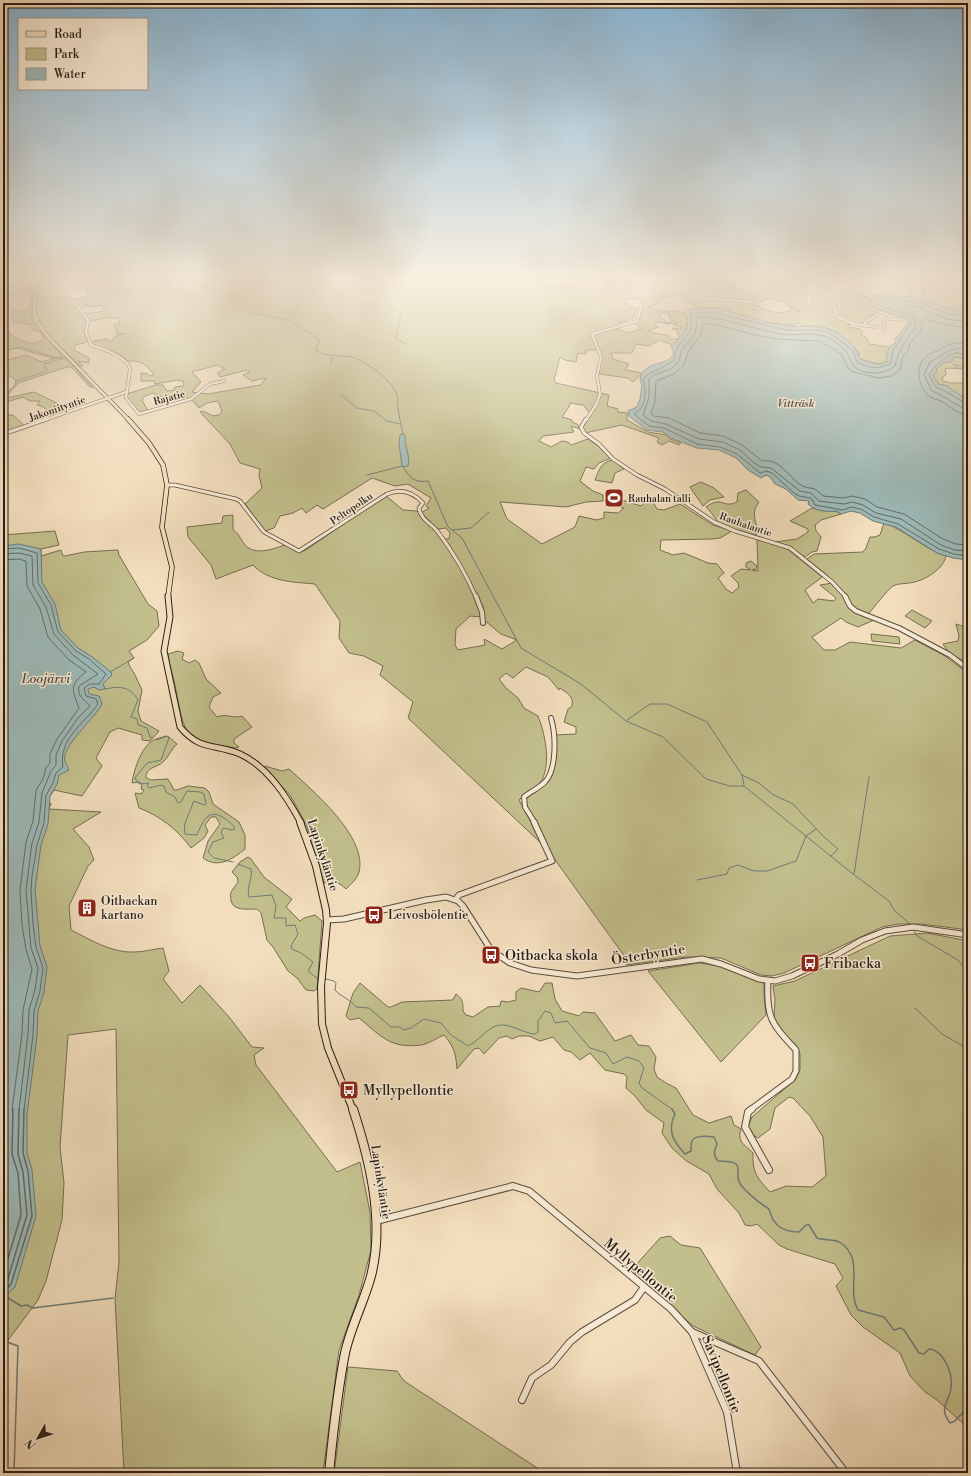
<svg xmlns="http://www.w3.org/2000/svg" width="971" height="1476" viewBox="0 0 971 1476" font-family="'Libre Bodoni',serif">
  <rect width="100%" height="100%" fill="#f2ddbc"/>
  <filter id="stains"><feTurbulence type="fractalNoise" baseFrequency=".005" numOctaves="4"/><feColorMatrix values="0 0 0 0 .2 0 0 0 0 .09 0 0 0 0 .02 0 0 0 .5 -.17"/></filter>
  <radialGradient id="worn" r=".72"><stop offset=".6" stop-color="#630" stop-opacity="0"/><stop offset="1" stop-color="#630" stop-opacity=".3"/></radialGradient>
  <!-- green -->
  <g fill="#c2bf8c" stroke="#756e52" fill-rule="evenodd">
    <path d="M3 280H7L21 290 37 285 39 286C30 298 28 312 35 325L62 356C59 357 56 358 53 358 48 357 20 349 18 348L3 351V327C12 337 31 350 44 339L40 332 32 329 31 325 14 322 11 312 29 310 32 294H29L33 287 25 292 21 291 6 297 3 296Z"/>
    <path d="M73 280H112L115 282 155 280 168 283 172 290 181 287C186 295 198 293 206 291L204 287 216 284 213 280H526V282L550 285 551 286 604 290 606 281 598 280H633L652 283 648 294 643 300 625 298 627 306 637 309 633 318 620 323 621 325 612 329 614 330 619 329 626 333 642 329 635 323 640 319 643 304 650 295 661 302 649 307C653 308 658 311 661 311 666 312 677 309 683 313 692 318 685 331 681 338L678 336 677 330 672 329 675 328 678 329 682 328 668 322 678 324 677 322 670 320 669 317H673L662 312 659 317 665 320V322L670 324 656 322 654 326 658 327 648 331C655 334 662 334 669 336V339H680L672 345 660 340 649 346 636 344 632 353H611L613 359 629 364 625 370 642 373 633 382 628 378 599 374 601 357 599 350H586V354L578 353 576 362 565 360 560 357 554 380 556 383 609 395 607 406 618 409V412L627 413V420L648 432 666 435 670 439 681 443 679 445 669 441 662 445 657 442 659 438 622 425 585 433 582 426 590 413 583 405 570 403 569 407 562 417 572 420V422L577 424 580 429 571 426 574 432 543 436 539 441 551 447 562 441 568 442 571 445 588 439 598 446 611 458 599 463 594 469 586 467 580 481 593 491 603 495V501L586 502 566 507 500 502 507 519 542 544 575 527 579 516 597 520 604 518V512L618 513 624 508 618 506 622 500 641 506 647 499C653 500 654 504 657 509L664 510 680 504 713 525 732 531 720 538 712 539 661 540 660 550 673 555 684 553 708 563 717 564 724 573 718 578 726 589 732 593 739 587 738 583 731 576 741 569 751 570 746 567V563L751 561 757 566 756 569 752 570 758 571 757 539 786 548 822 577 805 590 813 603 818 599 834 601 836 598 820 585 833 583 857 613 874 620 858 627 846 622 841 618 812 637 824 650H835L850 642 901 648 915 640 945 656 966 672 968 675V930L922 924H898L882 927 784 973 772 976 761 975 721 958 686 957 626 965 625 957 553 857 534 817 527 808 526 801 527 796 549 779 553 772 556 757V735L576 734V727L564 722 568 709 572 706C574 696 567 693 560 688L559 690 548 677 526 667 513 678 506 673 499 679 506 688 518 698 524 708 538 716C545 734 551 761 542 780 539 785 524 795 519 800L543 845 408 718 413 702 380 675 383 666 364 656 349 653 339 638 340 621 315 584C293 582 269 582 253 565L216 579 211 565 188 537 187 527 222 523 223 516 233 515V530C239 533 240 539 245 545 255 556 273 549 285 545L299 552 306 550 385 495 403 510 417 511 437 531 440 538 451 551 480 605 482 617 470 616 456 629 455 645 458 650 485 645 484 639 502 649 517 640 501 634 484 620 483 606 449 544 443 539H449L450 533 446 528 438 529 421 513 429 508 426 506 431 498 408 484 395 486 372 478 323 509 317 505 306 513 302 508 293 513 280 516 274 528 265 531 245 504 262 488 259 475 260 469 240 463 230 444 200 412 203 411 213 416 219 415 222 411 218 401 207 403 199 408 192 400 200 393 208 394 261 385 266 378 252 381 243 375 249 372 247 370 220 377 217 373 225 369 217 365 192 372 201 382 192 392 198 393 189 400 184 394 161 397 153 393 145 396 142 400 148 411 139 413 128 401 127 394 155 385H163L167 391 174 390 175 387 183 386 184 382 178 380 155 384 154 381H141V373L148 374 150 376 154 375C146 365 142 360 128 361L117 353 97 347 93 341 108 339V341L110 342 117 335 124 334H118L114 325 120 323 118 318H105L89 322 85 314 105 311 102 305 80 308 73 300 87 296 88 289 75 290 69 288 72 286 71 282Z"/>
    <path d="M655 280H818L837 289H846L872 299 869 305 881 310 878 313 872 311 873 313 869 319 859 324V326L848 324 849 327 859 329 863 332 861 335 867 338 869 344 890 347 886 357 888 361C879 366 870 362 860 359L858 358 859 354 856 349 838 333 822 326H802L798 323 795 324V326L766 322 718 308H698L676 295C666 297 661 301 652 293ZM772 298 777 301H783L786 304H791L792 306H788L790 308 794 307 793 306H797L799 309 797 311 800 312 796 311 797 309H790V311C782 313 771 314 762 308 759 310 756 311 753 309L755 307H760L750 302H763L762 300Z"/>
    <path d="M918 280H968V313C951 309 936 307 921 298H926Z"/>
    <path d="M37 295 55 299 66 296 69 300H71L86 321 85 334 88 342 75 345 74 350 89 358V363L78 361 83 366H80C65 351 40 333 35 311 34 306 36 300 37 295Z"/>
    <path d="M26 355 42 362C50 359 57 358 65 357L93 388 89 386 71 367H67L18 383 6 397H12L34 392 71 410 51 417 49 415 50 413 43 407 37 405 40 401H30L23 397 3 403V397L15 385 16 381 12 377 3 374V361Z"/>
    <path d="M954 357H958L968 361V363L964 362 968 366V369L953 364 955 367 962 369 948 368 945 369 946 375 942 377 943 381 951 383H968V401L947 386 938 384 933 375 936 373V368L944 363 952 361Z"/>
    <path d="M3 415H13L26 427 9 432 3 429Z"/>
    <path d="M613 460 624 469 615 473 612 483 595 480C599 470 601 462 613 460Z"/>
    <path d="M701 482 714 488 724 497 710 500 703 506 690 487Z"/>
    <path d="M746 490 759 502C749 515 759 521 756 535 748 535 727 529 720 524 717 522 711 511 706 507 722 495 723 509 737 502L738 493Z"/>
    <path d="M812 508C821 512 833 508 841 514L821 520 815 525 816 531 821 537 817 551 812 552 805 557 793 549 775 542 797 539 808 532V529L790 521Z"/>
    <path d="M884 523C907 531 924 549 946 556 944 568 926 580 914 582 908 584 898 583 893 586 887 590 874 608 868 614L865 615 851 606 846 594 827 575 807 559 814 554 863 552 866 548 870 537H875L880 535Z"/>
    <path d="M55 531 59 545 41 549V556L61 550 63 556H65L84 552 118 550 119 555 148 604 157 611 159 626 147 640 129 651 134 658 128 662 130 667 134 673 142 690 138 711 141 721 159 731 150 741 142 740V735L118 728 110 732 96 758 102 766 82 796 54 790 50 796 3 554V535Z"/>
    <path d="M912 610 932 621 925 628 905 616Z"/>
    <path d="M956 624 968 628V663L949 653 943 644 958 641 959 636Z"/>
    <path d="M871 634 899 637 900 644 872 641Z"/>
    <path d="M178 651 184 653 182 659 189 663 195 660 199 663 206 679 221 693 213 697 209 707 217 717C228 713 232 719 242 716L252 727 234 739V743L239 747 235 748C185 740 185 739 176 690 174 678 169 666 168 654Z"/>
    <path d="M166 736 169 737 177 744C171 749 169 757 163 762 157 768 145 767 146 778L151 780 168 779 174 790H177L188 786 205 788 209 792 213 804 239 822 245 835V849C233 859 218 869 203 858L208 841 220 824 216 817H211L205 825 208 831 204 838 191 848C177 829 160 816 139 808L135 793 141 794 144 790 141 789 142 785 140 782 132 783C134 769 142 744 156 739 159 738 163 737 166 736Z"/>
    <path d="M265 766 282 771 289 769C312 790 368 837 359 872 358 878 350 885 346 889 339 882 334 881 324 883L306 824 290 795 265 768Z"/>
    <path d="M51 803 49 809 101 812 73 829 89 847 94 860 88 866 69 906 71 930C91 940 112 953 134 952 144 952 153 949 163 948L169 971 163 979 182 1003 200 985 229 1017 252 1047 264 1048 254 1055 256 1065 337 1172 360 1162 370 1212 371 1250 359 1295 339 1350 323 1473H124L115 1299 119 1262 116 1029 68 1035 60 1147 64 1183 62 1220 46 1281 38 1300 3 1347V1029L23 881Z"/>
    <path d="M248 857 251 859 264 877 292 899 286 907 300 921 304 918 315 915 322 921 317 989 314 991 306 990 297 978 288 971 273 947 267 940 261 913 257 909C244 909 228 912 231 892L238 882 237 877 232 872 240 862Z"/>
    <path d="M928 933 968 941V1428L937 1400 925 1392 910 1376 900 1353 863 1327 851 1315 836 1286 843 1278 835 1264 787 1249 779 1245 757 1224 751 1226 745 1225 739 1213 717 1189 709 1174 685 1160 672 1148 662 1133 664 1123 646 1110 635 1096 626 1088 627 1077 624 1074 605 1070 590 1053 580 1060 571 1052 564 1050 553 1037 540 1041 529 1036H519L512 1039 507 1036 499 1038 484 1054 479 1048 474 1049 457 1069C456 1055 454 1046 444 1035 437 1038 428 1044 421 1045 390 1049 381 1036 359 1018L350 1020 346 1016 353 993 360 983 388 1007H391L402 1002 453 1000 456 994C463 999 463 1003 463 1011L466 1015 473 1017 488 1007 500 1006 501 1001 508 1002 516 1000V992L521 988 539 992 545 983H552L555 999 562 1011 579 1016 583 1012 595 1013 615 1041 631 1035 638 1045 649 1046 656 1057 654 1069 657 1077 666 1083 676 1088 693 1115 709 1123 731 1116 734 1125 741 1129C737 1142 744 1144 753 1153 752 1172 757 1178 770 1192L786 1186 812 1187 826 1176 823 1137 810 1116 793 1098 789 1097 775 1108 770 1129 758 1138 753 1135 748 1127 752 1117 795 1080 800 1070V1054L797 1046 779 1028 774 1020 775 999 773 986 795 981 890 936Z"/>
    <path d="M699 963 719 966 764 983V995L766 1015 721 1062 648 971Z"/>
    <path d="M670 1236 681 1245 700 1248 761 1347 755 1355 693 1326 635 1274V1266L660 1238Z"/>
    <path d="M348 1367 397 1371 404 1381 545 1473H334Z"/>
  </g>
  <!-- water -->
  <g fill="#9dbab8" stroke="#6e7b78">
    <path d="M892 293 899 296 916 297 950 310 968 313V361L958 357H954L952 361 944 363 937 368 936 373 933 375 938 384 947 386 968 401V560L953 558 937 553 896 527 873 521 860 513 851 511 841 514 837 511C826 512 817 512 808 504L809 501 798 500 786 489 775 484 770 477 766 475 761 478 748 470 736 458 719 450 697 448 671 438 663 432 647 430 629 416 628 411 637 407 640 399 642 385C637 379 642 371 649 367 656 362 681 362 671 346 681 337 693 328 684 313L688 310 698 308H718L766 322 787 326 823 327 838 333 853 345 860 359 876 364H883L888 361 886 357 890 346 896 343 895 339 908 323 904 318 890 314 869 305 873 296Z"/>
    <path d="M403 434 405 435C404 445 411 457 408 466L403 467 402 466 399 444 400 435Z"/>
    <path d="M19 544 41 549 42 582 55 604 61 630 78 648 91 656 111 672 112 675 103 684 105 689 99 690 94 687 88 689 89 694 99 696 102 704C97 716 60 747 65 761 66 765 68 766 69 770L59 775 57 784 50 796 48 824 41 845 35 889 40 946 47 967 44 992 38 1011 37 1036 27 1115V1153L32 1170 36 1216 15 1287 3 1298V546Z"/>
  </g>
  <g fill="none" stroke-linecap="round" stroke-linejoin="round">
    <!-- shore-far1 -->
    <g stroke="#626c68" stroke-width="1">
      <path d="M968 317 948 314 915 301 899 300 891 297 876 300V304L906 315 911 323C908 329 904 332 901 338 898 342 898 345 893 349L891 363C881 370 867 368 857 362L853 351 849 347 828 332 817 330H786L712 312 691 313C690 318 692 323 691 329 688 336 682 340 678 346 674 352 677 358 670 363 661 370 651 370 643 379 646 392 647 407 634 414L649 426 664 428 697 444 720 447 737 454 760 473 767 471 772 473 794 493 799 496 811 498 815 505 843 510 851 507 861 509 874 517 898 524 939 549 954 554 968 556"/>
      <path d="M968 322 947 319 915 306H904V309L913 316 916 327C906 339 898 350 895 366 884 375 863 376 853 365 850 362 850 357 848 354 843 346 832 339 824 336 810 332 795 336 781 334 755 330 724 316 698 317L695 334 682 349 679 361 671 369 654 375 649 379V397L643 415 651 421 666 424 699 439 723 442 740 450 753 462 761 467 771 468 800 491 811 493 819 501 844 504 852 502 863 505 876 513 901 519 941 545 955 550 968 551"/>
      <path d="M968 328 946 325 923 318 920 332 910 343 908 351 903 356 900 370 891 376 879 378 853 372 848 368 841 354 820 341 775 339 755 335 718 325 703 323 700 336 688 352 684 365 674 374 656 381 655 402 651 413 653 416 669 418 700 433 723 436 742 445 762 461C780 458 787 476 801 485 812 491 812 484 823 496L843 498 852 496 865 499 877 507 904 514 943 539 956 544 968 545"/>
      <path d="M968 345C956 340 950 344 939 350 935 352 931 353 928 355 915 365 917 383 927 394 931 399 938 399 943 402 952 408 958 414 968 415"/>
      <path d="M968 351 959 348 950 350 930 362 924 375 932 391C944 395 956 407 968 409"/>
      <path d="M968 357C964 355 961 352 956 353 947 355 933 367 929 375L936 387C948 391 956 399 968 404"/>
      <path d="M3 549 19 548 37 553 38 583 51 605 58 632 76 651 89 659 106 674 99 684H90L84 688 86 696 96 699 98 704C84 724 58 739 63 767L56 773 53 783 46 795 44 823 37 845 32 876 31 890 33 924 36 947 43 968 40 991 34 1011 33 1035 24 1110"/>
      <path d="M3 554 19 553 32 556 33 585 46 607 54 634 73 655 98 674 79 686C77 697 84 699 90 706L78 718 62 741 56 755V765L51 771 42 793 39 822 32 843 26 890 31 948 38 968 35 990 29 1010 28 1034 19 1110"/>
      <path d="M3 560 18 559 26 561 27 586 40 609 48 637 68 659 86 672C69 685 72 689 79 708L57 739 50 754V763L46 768 43 779 36 790 33 821 26 842 20 890 22 925 26 949 32 969 23 1010 22 1034 12 1110"/>
    </g>
    <!-- shore -->
    <g stroke="#626c68" stroke-width="1.5">
      <path d="M3 1275 21 1215 18 1173 12 1154 13 1109"/>
      <path d="M3 1286 7 1282 27 1215 23 1172 18 1154 19 1109"/>
      <path d="M3 1293 11 1284 32 1216 28 1171 23 1153 24 1109"/>
    </g>
    <!-- stream-far1 -->
    <g stroke="#6e7b78" stroke-width="1">
      <path d="M188 280 201 283 204 287"/>
      <path d="M358 280 366 282"/>
      <path d="M324 283 326 280"/>
      <path d="M367 283 371 288 378 289"/>
      <path d="M549 284 553 280"/>
      <path d="M590 284 591 280"/>
      <path d="M919 289 921 287 917 284 922 280"/>
      <path d="M379 290 383 292 387 303 402 315 400 317 396 339 406 344"/>
      <path d="M912 297 907 292 912 289H916"/>
      <path d="M82 301 83 304 91 306"/>
      <path d="M251 313 288 320 310 333 320 341 315 350C326 357 338 355 351 357 364 360 394 381 397 395 398 398 397 403 398 407 399 416 401 425 403 434"/>
      <path d="M286 319 301 304 302 299 323 284"/>
      <path d="M3 351 21 347 57 358"/>
      <path d="M331 364 332 357"/>
      <path d="M16 381 47 371 44 364 65 358"/>
      <path d="M341 395 357 408 374 411 387 421 400 424"/>
      <path d="M403 467C410 478 414 483 428 481L448 527 462 538 521 648 581 684 626 721 663 737 706 779 730 786H744L853 874 889 901 894 910 910 924"/>
      <path d="M367 475 402 466"/>
      <path d="M452 530 471 528 489 512"/>
      <path d="M110 672 134 658"/>
      <path d="M105 689C119 686 130 686 138 700L131 717 137 719 138 725 147 728 150 737 152 738"/>
      <path d="M627 720 650 704H667L707 722 742 775 744 785"/>
      <path d="M157 740 167 736 169 738 161 760 147 763 135 778 139 784 149 783 147 786 149 788 161 785 164 786 166 792 175 797 178 803 181 802 187 791 200 792 204 794 206 804 204 805 194 801 193 802C191 812 182 823 185 834L197 835C202 823 208 807 224 818 229 822 232 823 235 829L232 830 223 828 221 833 224 838 213 842 208 852 214 858 233 862"/>
      <path d="M742 775 759 783 772 794 793 804 824 837 838 849 831 856"/>
      <path d="M238 864 251 869C253 879 246 887 249 897L272 895 276 906 274 918H286V926L295 925 298 934 291 946 292 949 301 953 313 962 308 971 318 979"/>
      <path d="M854 874 869 777"/>
      <path d="M697 880 727 874 729 868 738 865 754 871H767L796 861 806 836 816 829"/>
      <path d="M914 931 917 936 958 960 968 972"/>
      <path d="M326 979 334 981 336 983 335 990C341 997 350 999 356 1007L369 1008 391 1027H400L403 1030 411 1028 424 1019 441 1023 451 1035 468 1046C477 1042 482 1034 490 1029 505 1018 520 1033 535 1034L538 1032V1021L545 1011 551 1013 555 1023 567 1021 590 1048 606 1053 613 1064 627 1057 639 1061 644 1068 639 1083 642 1088 673 1110"/>
      <path d="M915 1008 942 1034 968 1049"/>
      <path d="M963 1012 968 1015"/>
    </g>
    <!-- stream -->
    <g stroke="#6e7b78" stroke-width="1.5">
      <path d="M672 1109 675 1114C667 1131 673 1141 685 1154L691 1151C691 1148 691 1143 692 1141 695 1135 708 1136 714 1137L717 1144C714 1151 713 1155 718 1161 751 1161 731 1172 741 1185 749 1195 758 1202 769 1209 773 1225 782 1232 799 1232L806 1225H809L817 1238C825 1241 834 1238 841 1243 865 1260 846 1289 858 1310L884 1317 894 1330 901 1328 904 1330 919 1353 924 1354 929 1349H931C945 1353 953 1374 951 1388 949 1402 938 1408 950 1423L955 1421 968 1407"/>
      <path d="M5 1296 21 1306 27 1305 33 1308 113 1298"/>
      <path d="M7 1342 18 1346 14 1473"/>
    </g>
    <!-- minor-far4 casing -->
    <g stroke="#5a4d40" stroke-width="3.5">
      <g id="minor-far4">
        <path d="M36 280 42 285 66 292 88 320 86 332 91 345C102 349 127 356 130 369L126 398 139 414 191 399 210 384 224 381"/>
        <path d="M668 280 687 293 700 298 753 302"/>
        <path d="M830 280 834 287 829 300 835 307 836 316 854 324 876 327"/>
        <path d="M874 280 878 282"/>
        <path d="M915 280V285L924 298"/>
        <path d="M955 280 968 287"/>
        <path d="M809 303 808 300 816 289V280"/>
        <path d="M865 325V322L882 312"/>
        <path d="M884 330 885 318 901 320"/>
        <path d="M44 420 126 392"/>
        <path d="M586 420 596 405 600 394 597 376 601 357 592 334 637 321 642 304 650 293 654 280"/>
      </g>
    </g>
    <!-- minor-far3 casing -->
    <g stroke="#5a4d40" stroke-width="4.5">
      <g id="minor-far3">
        <path d="M586 419 581 427 584 433 599 444 613 459 637 475 665 489 714 522 735 531 790 548 832 582 846 597"/>
        <path d="M9 432 47 419"/>
        <path d="M167 485H175L236 499 240 501 264 532 299 551 387 494C401 488 413 492 423 503L419 508C420 519 432 524 438 532 453 552 466 574 476 597"/>
      </g>
    </g>
    <!-- minor-far2 casing -->
    <g stroke="#5a4d40" stroke-width="6">
      <g id="minor-far2">
        <path d="M476 596 482 612 483 623"/>
        <path d="M845 596 850 606 856 611 899 628 950 655 968 669"/>
        <path d="M535 823 525 807 524 797C530 792 539 788 545 782 557 769 556 735 551 718"/>
      </g>
    </g>
    <!-- minor-far1 casing -->
    <g stroke="#5a4d40" stroke-width="7">
      <g id="minor-far1">
        <path d="M456 899 459 895 552 861 534 822"/>
        <path d="M327 920 344 919 426 900 446 897 458 901 463 906 491 950 510 963 531 970 577 976 702 959 721 964 759 979 775 981 792 976 838 954 862 940 885 931 913 927 968 935"/>
        <path d="M750 1110 792 1079 796 1071V1050C772 1024 766 1019 768 981"/>
      </g>
    </g>
    <!-- minor casing -->
    <g stroke="#5a4d40" stroke-width="8">
      <g id="minor">
        <path d="M752 1109 748 1112 745 1127 769 1170"/>
        <path d="M376 1221 513 1186 529 1191 671 1309 692 1332 759 1361 846 1473"/>
        <path d="M692 1332 727 1412 737 1473"/>
        <path d="M522 1400 532 1378 551 1365 570 1342 582 1332 635 1300 644 1287"/>
      </g>
    </g>
    <!-- major-far4 casing -->
    <g stroke="#281d17" stroke-width="4">
      <path id="major-far4" d="M46 280C28 303 31 316 49 338L129 420"/>
    </g>
    <!-- major-far3 casing -->
    <g stroke="#281d17" stroke-width="5.5">
      <path id="major-far3" d="M128 419 149 443 163 465 167 485 162 527 172 567 168 597"/>
    </g>
    <!-- major-far2 casing -->
    <g stroke="#281d17" stroke-width="7">
      <path id="major-far2" d="M168 596 170 617 164 651 180 727C201 752 215 743 240 754 268 767 287 797 301 823"/>
    </g>
    <!-- major-far1 casing -->
    <g stroke="#281d17" stroke-width="8">
      <path id="major-far1" d="M300 822 316 866 326 910 327 923 321 987 322 1024 328 1048 353 1110"/>
    </g>
    <!-- major casing -->
    <g stroke="#281d17" stroke-width="10">
      <path id="major" d="M329 1473C333 1433 337 1393 345 1353 351 1326 364 1302 371 1276 385 1222 370 1161 353 1109"/>
    </g>
    <!-- minor-far4 -->
    <use href="#minor-far4" stroke="#f7e9d3" stroke-width="2.5"/>
    <!-- minor-far3 -->
    <use href="#minor-far3" stroke="#f7e9d3" stroke-width="3"/>
    <!-- minor-far2 -->
    <use href="#minor-far2" stroke="#f7e9d3" stroke-width="4"/>
    <!-- minor-far1 -->
    <use href="#minor-far1" stroke="#f7e9d3" stroke-width="5"/>
    <!-- minor -->
    <use href="#minor" stroke="#f7e9d3" stroke-width="6"/>
    <!-- major-far4 -->
    <use href="#major-far4" stroke="#f2ddbc" stroke-width="3"/>
    <!-- major-far3 -->
    <use href="#major-far3" stroke="#f2ddbc" stroke-width="4"/>
    <!-- major-far2 -->
    <use href="#major-far2" stroke="#f2ddbc" stroke-width="5"/>
    <!-- major-far1 -->
    <use href="#major-far1" stroke="#f2ddbc" stroke-width="6"/>
    <!-- major -->
    <use href="#major" stroke="#f2ddbc" stroke-width="8"/>
  </g>
  <!-- sky -->
  <linearGradient id="sky" x2="0" y2="1"><stop stop-color="#8ab6d5"/><stop offset="0.57" stop-color="#f9f0e1"/><stop offset="1" stop-color="#f9f0e1" stop-opacity="0"/></linearGradient>
  <rect width="971" height="487" fill="url(#sky)"/>
  <!-- icons -->
  <defs>
    <g id="stadium-square" transform="scale(1)"><rect x="-9" y="-9" width="18" height="18" rx="4" fill="#8f2418" stroke="#f7e9d3"/><path d="M0-5a6.5 5 0 1 0 0 10a6.5 5 0 1 0 0-10ZM-3.5-1.8h7v3.6h-7Z" fill="#fff"/></g>
    <g id="building-square" transform="scale(1)"><rect x="-9" y="-9" width="18" height="18" rx="4" fill="#8f2418" stroke="#f7e9d3"/><path d="M-4-6H4V6H1V3H-1V6H-4ZM-2.5-4.3h1.7v1.8h-1.7ZM.8-4.3h1.7v1.8H.8ZM-2.5-1h1.7V.8h-1.7ZM.8-1h1.7V.8H.8Z" fill="#fff"/></g>
    <g id="bus-square" transform="scale(1)"><rect x="-9" y="-9" width="18" height="18" rx="4" fill="#8f2418" stroke="#f7e9d3"/><path d="M-5-6H5V4H4V6H2V4H-2V6H-4V4H-5ZM-3.5-4V0h7V-4ZM-3.5 1.2v1.5H-2V1.2ZM2 1.2v1.5H3.5V1.2Z" fill="#fff"/></g>
  </defs>
  <g fill-rule="evenodd">
    <use href="#stadium-square" x="614" y="498"/>
    <use href="#building-square" x="87" y="908"/>
    <use href="#bus-square" x="374" y="915"/>
    <use href="#bus-square" x="491" y="955"/>
    <use href="#bus-square" x="810" y="963"/>
    <use href="#bus-square" x="349" y="1090"/>
  </g>
  <g text-anchor="middle" stroke-width="3" stroke-linejoin="round" paint-order="stroke">
    <!-- far-street labels -->
    <g font-size="10" fill="#281d17" stroke="#f7e9d3">
      <text transform="translate(169 397) rotate(-15)" y="4">Rajatie</text>
      <text transform="translate(57 408) rotate(-19)" y="4">Jakoniityntie</text>
      <text transform="translate(351 508) rotate(-34)" y="4">Peltopolku</text>
      <text transform="translate(746 524) rotate(19)" y="4">Rauhalantie</text>
    </g>
    <!-- far-poi labels -->
    <g font-size="10" fill="#281d17" stroke="#f7e9d3" text-anchor="start">
      <text x="628" y="502">Rauhalan talli</text>
    </g>
    <!-- far-water labels -->
    <g font-size="11" font-style="italic" fill="#4b4c47" stroke="#f7e9d3">
      <text x="796" y="407">Vitträsk</text>
    </g>
    <!-- street labels -->
    <g font-size="12" fill="#281d17" stroke="#f7e9d3">
      <text transform="translate(323 855) rotate(72)" y="4">Lapinkyläntie</text>
      <text transform="translate(381 1182) rotate(81)" y="4">Lapinkyläntie</text>
    </g>
    <!-- poi labels -->
    <g font-size="12" fill="#281d17" stroke="#f7e9d3" text-anchor="start">
      <text x="101" y="905">Oitbackan<tspan x="101" dy="14">kartano</tspan></text>
      <text x="388" y="919">Leivosbölentie</text>
    </g>
    <!-- water labels -->
    <g font-size="13" font-style="italic" fill="#4b4c47" stroke="#f7e9d3">
      <text x="46" y="683">Loojärvi</text>
    </g>
    <!-- near-street labels -->
    <g font-size="14" fill="#281d17" stroke="#f7e9d3">
      <text transform="translate(648 954) rotate(-9)" y="5">Österbyntie</text>
      <text transform="translate(641 1270) rotate(40)" y="5">Myllypellontie</text>
      <text transform="translate(722 1374) rotate(68)" y="5">Savipellontie</text>
    </g>
    <!-- near-poi labels -->
    <g font-size="14" fill="#281d17" stroke="#f7e9d3" text-anchor="start">
      <text x="505" y="960">Oitbacka skola</text>
      <text x="824" y="968">Fribacka</text>
      <text x="363" y="1095">Myllypellontie</text>
    </g>
  </g>
  <!-- margin -->
  <rect width="971" height="1476" fill="none" stroke="#f2ddbc" stroke-width="16"/>
  <rect x="4" y="4" width="963" height="1468" fill="none" stroke="#281d17" stroke-width="2"/>
  <rect x="8" y="8" width="955" height="1460" fill="none" stroke="#281d17"/>
  <!-- legend -->
  <rect x="18" y="18" width="130" height="72" fill="#f7e9d3" stroke="#a49788"/>
  <rect x="26" y="31" width="20" height="6" fill="#f2ddbc" stroke="#a49788"/>
  <text x="54" y="38" font-size="12" fill="#281d17">Road</text>
  <rect x="26" y="48" width="20" height="12" fill="#c2bf8c" stroke="#a49788"/>
  <text x="54" y="58" font-size="12" fill="#281d17">Park</text>
  <rect x="26" y="68" width="20" height="12" fill="#9dbab8" stroke="#a49788"/>
  <text x="54" y="78" font-size="12" fill="#281d17">Water</text>
  <!-- north arrow -->
  <g transform="translate(38 1438) rotate(231)" stroke="#f7e9d3" stroke-width="3" paint-order="stroke">
  <path d="M0-3L7 15L0 10L-7 15Z" fill="#281d17"/>
  <text y="-6" font-size="11" font-weight="bold" text-anchor="middle" fill="#281d17">N</text>
  </g>
  <rect width="100%" height="100%" filter="url(#stains)"/>
  <rect width="100%" height="100%" fill="url(#worn)"/>
</svg>
